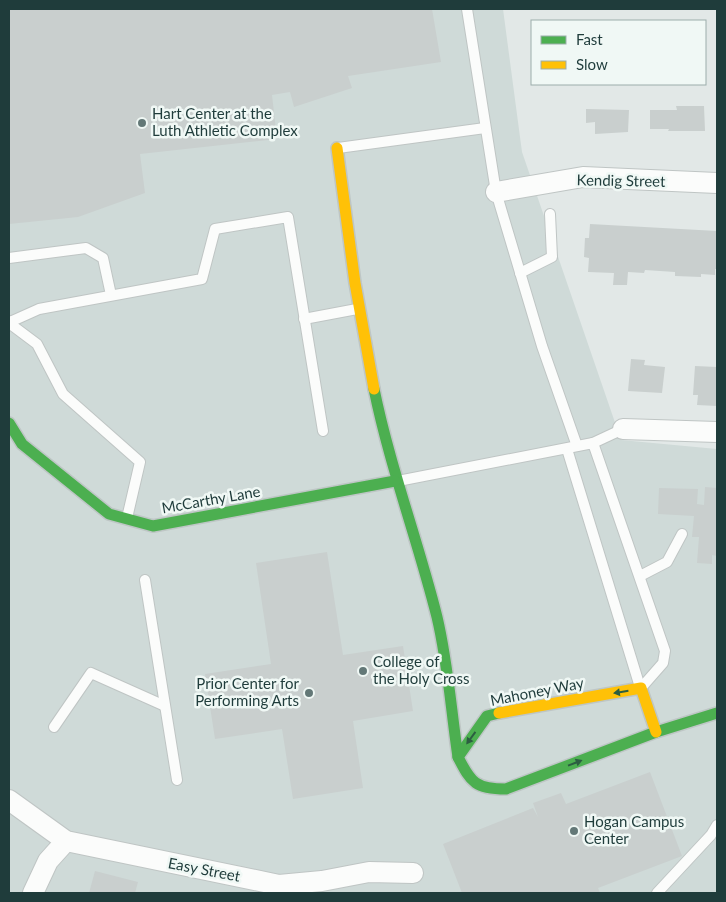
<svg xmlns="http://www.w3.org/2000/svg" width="726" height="902" viewBox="0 0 726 902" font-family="Lato,sans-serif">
  <rect width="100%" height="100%" fill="#e2e8e7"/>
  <!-- built -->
  <path fill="#cfdad8" d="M9 9H503L522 152 621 440 717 449V893H9Z"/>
  <!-- building -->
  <g fill="#c9cfce">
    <path d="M9 9H432L441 62 348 76 352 88 294 107 290 92 272 95 277 139 140 154 145 193 78 217 9 224Z"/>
    <path d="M676 106H704L705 131H668L669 129H650V110H677Z"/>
    <path d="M586 109 629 110 628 132 595 134V122L586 123Z"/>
    <path d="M590 224 717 231V269H715V275L701 274V277L675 276V272L645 270 644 273 628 272 627 285H613L614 273 588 272 589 258 584 257 585 238H589Z"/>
    <path d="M631 359 645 360 644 365 665 367 662 393 628 391Z"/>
    <path d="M695 366 717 367V406L697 405 698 395H693Z"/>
    <path d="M705 487 717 488V556L712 555V564L697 563 699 537H692L694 516 658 514 659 488 698 489 697 504 704 505Z"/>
    <path d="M327 552 343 655 403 646 413 711 353 721 363 788 293 799 282 729 215 739 205 674 271 664 256 563Z"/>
    <path d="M650 772 682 856 598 888 600 893H462L443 844 533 808 538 817 533 803 561 793 566 804Z"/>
    <path d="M95 871 138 882 135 893H89Z"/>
  </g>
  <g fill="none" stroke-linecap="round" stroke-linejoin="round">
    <!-- lane casing -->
    <g stroke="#bfc5c4" stroke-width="12">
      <g id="lane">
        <path d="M467 9 496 192 542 346 577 446"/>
        <path d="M338 148 485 128"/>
        <path d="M9 258 86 248 103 258 111 295"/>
        <path d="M520 273 552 257 550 214"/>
        <path d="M304 319 357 309"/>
        <path d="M9 321 10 322 39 309 202 279 215 229 288 217 323 431"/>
        <path d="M9 323 37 344 63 394 140 462 127 518"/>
        <path d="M593 443 623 429"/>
        <path d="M567 449 640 687"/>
        <path d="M398 481 593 443 665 651 663 663 641 688"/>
        <path d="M640 576 667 562 682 534"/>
        <path d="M145 580 177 780"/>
        <path d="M54 727 91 673 165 706"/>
        <path d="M657 893 711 835 717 825"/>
      </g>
    </g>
    <!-- street casing -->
    <g stroke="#bfc5c4" stroke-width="22">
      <g id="street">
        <path d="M496 192 583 177 717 183"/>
        <path d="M623 429 717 432"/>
        <path d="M9 800 66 841 279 885 322 881 369 872 413 873"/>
        <path d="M33 893 48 861 66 841"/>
      </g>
    </g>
    <!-- fast casing -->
    <g stroke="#bec6c5" stroke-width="14">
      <g id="fast">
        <path d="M374 389C390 467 418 541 437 617 448 663 451 710 458 757"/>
        <path d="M9 423 22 444 109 514 153 526 395 481"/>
        <path d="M499 713 487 716 458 757C471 783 476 789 506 789L656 732 717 713"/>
      </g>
    </g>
    <!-- slow casing -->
    <g stroke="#bec6c5" stroke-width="14">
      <g id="slow">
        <path d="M337 148 355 283 374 389"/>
        <path d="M499 713 641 688 656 732"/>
      </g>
    </g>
    <!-- lane -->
    <use href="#lane" stroke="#fbfcfb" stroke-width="10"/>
    <!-- street -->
    <use href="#street" stroke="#fbfcfb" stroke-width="20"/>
    <!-- fast -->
    <use href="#fast" stroke="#4caf50" stroke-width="11"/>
    <!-- slow -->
    <use href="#slow" stroke="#ffc107" stroke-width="11"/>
  </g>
  <!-- one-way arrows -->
  <defs><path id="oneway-solid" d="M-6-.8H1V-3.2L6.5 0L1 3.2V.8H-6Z" transform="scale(1.25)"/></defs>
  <g fill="#2c5e41">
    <use href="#oneway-solid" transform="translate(621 692) rotate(171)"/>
    <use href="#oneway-solid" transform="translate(471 738) rotate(126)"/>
    <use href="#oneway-solid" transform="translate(575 763) rotate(-21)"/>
  </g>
  <!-- markers -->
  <g fill="#637877" stroke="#f0f8f5" stroke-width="2">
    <circle cx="142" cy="123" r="5"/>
    <circle cx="363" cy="671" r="5"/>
    <circle cx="309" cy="693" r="5"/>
    <circle cx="574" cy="831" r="5"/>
  </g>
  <g text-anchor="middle" stroke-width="5" stroke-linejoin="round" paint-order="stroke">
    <!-- poi labels -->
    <g font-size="15" fill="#1f3c3b" stroke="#f0f8f5" text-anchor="start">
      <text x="152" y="119">Hart Center at the<tspan x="152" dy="17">Luth Athletic Complex</tspan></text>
      <text x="373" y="667">College of<tspan x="373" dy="17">the Holy Cross</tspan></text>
      <text x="299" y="689" text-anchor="end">Prior Center for<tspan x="299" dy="17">Performing Arts</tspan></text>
      <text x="584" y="827">Hogan Campus<tspan x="584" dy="17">Center</tspan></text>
    </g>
    <!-- street labels -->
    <g font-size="15" fill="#1f3c3b" stroke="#f0f8f5">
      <text transform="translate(621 181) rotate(1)" y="5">Kendig Street</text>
      <text transform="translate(211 500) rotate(-10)" y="5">McCarthy Lane</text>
      <text transform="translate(537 692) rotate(-11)" y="5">Mahoney Way</text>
      <text transform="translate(204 870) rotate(11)" y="5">Easy Street</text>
    </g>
  </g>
  <!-- border -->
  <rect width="726" height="902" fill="none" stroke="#1f3c3b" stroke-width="20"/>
  <!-- legend -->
  <rect x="531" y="20" width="175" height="65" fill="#f0f8f5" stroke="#9cadab"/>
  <rect x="541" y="36" width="25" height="8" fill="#4caf50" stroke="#9cadab"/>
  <text x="576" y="45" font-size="15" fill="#1f3c3b">Fast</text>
  <rect x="541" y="61" width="25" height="8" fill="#ffc107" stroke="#9cadab"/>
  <text x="576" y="70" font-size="15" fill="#1f3c3b">Slow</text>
</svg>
